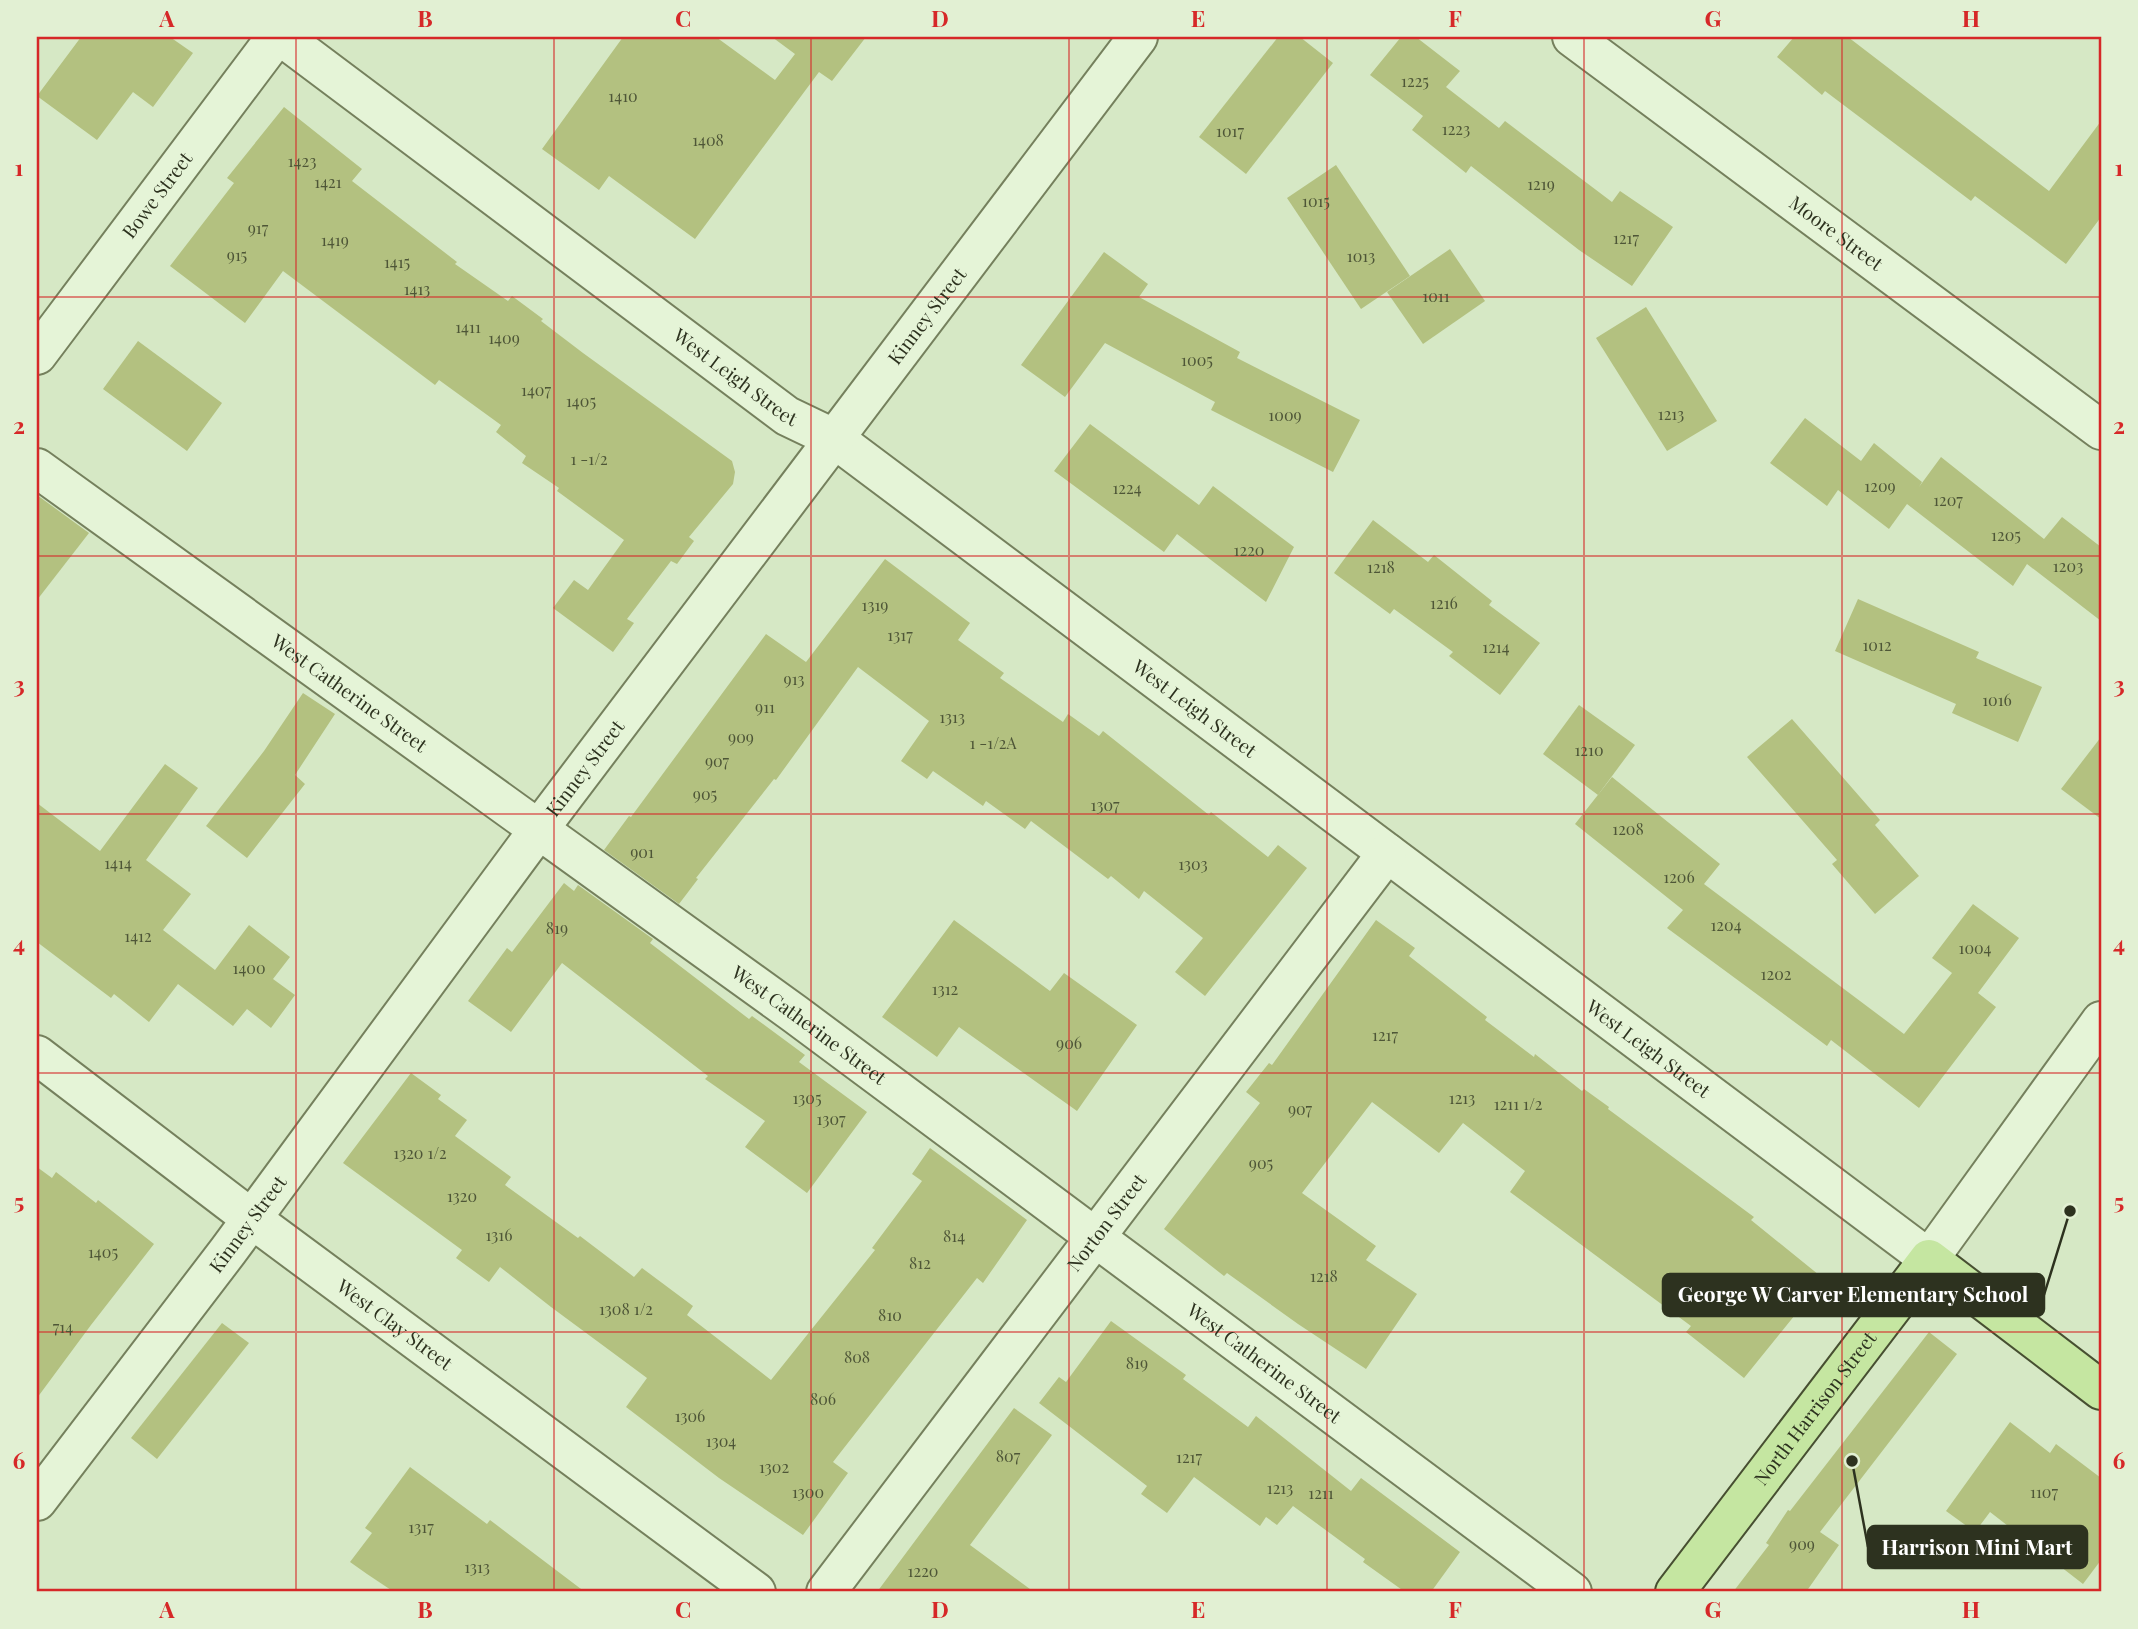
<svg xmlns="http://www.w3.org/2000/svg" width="2138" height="1629" viewBox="0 0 2138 1629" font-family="'Playfair Display',serif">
  <rect width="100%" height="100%" fill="#d6e8c5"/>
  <!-- building -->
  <g fill="#b3c180">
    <path d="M81 37H170L193 53 153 107 133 92 97 140 37 96Z"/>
    <path d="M623 37H716L775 80 795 54 772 37H866L832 81 819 72 695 239 609 176 599 190 542 149Z"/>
    <path d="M1278 37H1300L1333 63 1246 174 1199 137Z"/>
    <path d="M1401 37H1416L1460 71 1446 87 1499 128 1505 121 1612 202 1620 191 1673 227 1632 286 1579 250 1471 166 1466 173 1412 130 1423 116 1370 75Z"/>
    <path d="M1794 37H1848L2049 191 2101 121V217L2066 264 1975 196 1971 201 1825 91 1822 95 1777 57Z"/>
    <path d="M284 107 362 169 352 181 457 262 455 264 508 301 512 296 543 319 541 321 583 353 732 461 735 472 733 484 689 537 694 541 677 564 671 561 627 619 634 623 613 652 553 608 574 580 588 590 624 540 557 491 559 488 522 463 526 456 496 432 501 425 439 380 435 385 283 271 245 323 170 266 234 183 227 178Z"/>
    <path d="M1336 165 1410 276 1361 309 1287 198Z"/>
    <path d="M1450 249 1485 301 1423 344 1387 292Z"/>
    <path d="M1104 252 1148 284 1139 297 1240 352 1237 358 1360 420 1333 472 1211 410 1215 402 1105 343 1065 397 1021 365Z"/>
    <path d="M1646 307 1717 421 1667 451 1596 338Z"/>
    <path d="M138 341 222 403 187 451 103 389Z"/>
    <path d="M1805 418 1861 461 1874 443 1922 482 1919 487 1941 457 2044 539 2062 517 2101 547V621L2027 564 2013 586 1907 504 1889 529 1838 490 1827 506 1770 463Z"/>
    <path d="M1090 424 1199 505 1213 486 1294 547 1266 602 1177 534 1164 552 1054 471Z"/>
    <path d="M37 495 89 533 37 600Z"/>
    <path d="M1373 520 1428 562 1434 555 1492 601 1489 605 1540 643 1500 695 1449 656 1453 652 1394 609 1390 614 1334 573Z"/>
    <path d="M885 559 970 623 958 640 1004 673 1000 678 1063 722 1068 714 1099 736 1103 731 1209 815 1211 812 1268 857 1278 845 1307 868 1205 996 1175 972 1203 938 1144 891 1139 899 1111 876 1108 879 1031 821 1025 829 986 801 983 806 933 771 927 779 901 761 929 721 858 667 776 780 774 779 696 878 698 879 679 904 604 850 629 816 631 817 766 634 806 662Z"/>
    <path d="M1858 599 1979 652 1976 658 2042 687 2018 742 1952 713 1956 704 1835 651Z"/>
    <path d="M303 693 335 714 295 775 305 784 247 858 206 826 264 751Z"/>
    <path d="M1579 705 1635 745 1598 795 1543 754Z"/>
    <path d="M1792 719 1880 820 1875 825 1919 876 1875 914 1832 864 1837 860 1747 757Z"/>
    <path d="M2101 737V819L2061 789Z"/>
    <path d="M165 764 198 788 146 860 191 894 163 930 215 970 249 925 290 957 273 979 295 995 271 1028 247 1009 233 1026 178 984 149 1022 114 994 111 998 37 942V803L100 851Z"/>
    <path d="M1612 777 1720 864 1704 884 1904 1034 1952 973 1932 958 1973 904 2019 938 1978 993 1996 1007 1919 1108 1831 1040 1827 1046 1667 928 1683 910 1575 824Z"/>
    <path d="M564 883 574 891 578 885 653 939 650 943 749 1019 752 1016 805 1055 799 1062 867 1112 807 1193 745 1147 765 1121 705 1079 708 1076 562 963 511 1032 468 1001 507 948 512 952Z"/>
    <path d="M954 920 1050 991 1064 973 1137 1025 1077 1111 959 1027 937 1057 882 1017Z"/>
    <path d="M1376 920 1415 948 1409 956 1487 1017 1485 1020 1534 1057 1535 1054 1582 1091 1584 1089 1609 1107 1608 1109 1754 1217 1751 1220 1824 1279 1744 1378 1686 1332 1691 1326 1510 1192 1525 1171 1463 1123 1439 1153 1372 1102 1302 1193 1376 1246 1366 1260 1417 1294 1366 1369 1298 1324 1227 1273 1224 1276 1164 1229 1260 1103 1246 1092 1269 1063 1272 1065Z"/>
    <path d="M411 1073 441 1095 438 1099 467 1120 455 1136 511 1177 505 1185 578 1238 580 1236 634 1277 642 1268 693 1306 687 1315 771 1380 875 1250 872 1248 922 1181 912 1174 930 1148 1027 1220 983 1283 977 1278 833 1462 848 1473 803 1535 719 1478 626 1407 647 1378 551 1307 500 1267 489 1282 456 1258 462 1250 343 1163Z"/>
    <path d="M37 1167 52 1178 56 1172 96 1203 98 1200 154 1244 91 1325 37 1398Z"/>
    <path d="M1111 1321 1186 1375 1183 1379 1248 1427 1256 1416 1351 1491 1361 1478 1460 1552 1431 1592H1405L1363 1562 1365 1559 1293 1506 1277 1525 1266 1517 1260 1526 1194 1477 1167 1513 1141 1494 1147 1486 1039 1403 1059 1377 1066 1382Z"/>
    <path d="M222 1323 249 1343 157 1459 131 1438Z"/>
    <path d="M1929 1332 1957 1354 1820 1532 1839 1545 1806 1592H1733L1769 1545 1766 1543 1788 1510 1790 1511Z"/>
    <path d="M1014 1408 1052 1435 970 1545 1034 1592H877Z"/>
    <path d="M2010 1422 2050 1453 2056 1444 2101 1478V1560L2083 1584 1990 1512 1975 1532 1946 1511Z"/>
    <path d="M410 1467 487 1524 490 1520 585 1592H394L367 1574 350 1562 372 1533 365 1528Z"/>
  </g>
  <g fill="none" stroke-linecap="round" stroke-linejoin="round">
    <!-- minor casing -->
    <g stroke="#75805d" stroke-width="42">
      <g id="minor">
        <path id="s1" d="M282 37 787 416 835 439 1929 1259 2101 1021"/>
        <path id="s2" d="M1572 37 2101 430"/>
        <path id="s3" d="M37 355 276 37"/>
        <path id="s4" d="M37 468 795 1014 1572 1592"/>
        <path id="s5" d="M37 1055 252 1219 756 1592"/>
        <path id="s6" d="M37 1501 228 1251 539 829 1138 37"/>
        <path id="s7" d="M826 1592 1387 853"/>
      </g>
    </g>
    <!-- major casing -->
    <g stroke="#474f31" stroke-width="42">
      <g id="major">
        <path id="s8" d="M1675 1592 1929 1259 2101 1390"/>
      </g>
    </g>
    <!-- minor -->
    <use href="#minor" stroke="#e5f4d7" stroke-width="38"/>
    <!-- major -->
    <use href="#major" stroke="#c5e6a1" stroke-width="38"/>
  </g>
  <!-- grid -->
  <path fill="none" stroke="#d62828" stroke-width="2" stroke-opacity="0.55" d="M296 37V1592M554 37V1592M811 37V1592M1069 37V1592M1327 37V1592M1584 37V1592M1842 37V1592M37 297H2101M37 556H2101M37 814H2101M37 1073H2101M37 1332H2101"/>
  <g text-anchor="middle" stroke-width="5" stroke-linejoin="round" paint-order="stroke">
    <!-- number labels -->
    <g font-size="16" fill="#4e5637">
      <text x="1415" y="87">1225</text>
      <text x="623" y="102">1410</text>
      <text x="1456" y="135">1223</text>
      <text x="1230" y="137">1017</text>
      <text x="708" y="146">1408</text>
      <text x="302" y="167">1423</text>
      <text x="328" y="188">1421</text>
      <text x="1541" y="190">1219</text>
      <text x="1316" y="207">1015</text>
      <text x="258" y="234">917</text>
      <text x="1626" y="244">1217</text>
      <text x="335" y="246">1419</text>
      <text x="237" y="261">915</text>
      <text x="1361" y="262">1013</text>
      <text x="397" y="268">1415</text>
      <text x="417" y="295">1413</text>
      <text x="1436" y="302">1011</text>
      <text x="468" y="333">1411</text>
      <text x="504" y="344">1409</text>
      <text x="1197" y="366">1005</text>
      <text x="536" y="396">1407</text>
      <text x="581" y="407">1405</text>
      <text x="1671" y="420">1213</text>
      <text x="1285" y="421">1009</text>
      <text x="589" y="465">1 -1/2</text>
      <text x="1880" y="492">1209</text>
      <text x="1127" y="494">1224</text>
      <text x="1948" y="506">1207</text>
      <text x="2006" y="541">1205</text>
      <text x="1249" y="556">1220</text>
      <text x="2068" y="572">1203</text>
      <text x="1381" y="573">1218</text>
      <text x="1444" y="609">1216</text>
      <text x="875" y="611">1319</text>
      <text x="900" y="641">1317</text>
      <text x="1877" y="651">1012</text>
      <text x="1496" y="653">1214</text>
      <text x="794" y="685">913</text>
      <text x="1997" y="706">1016</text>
      <text x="765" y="713">911</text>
      <text x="952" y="723">1313</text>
      <text x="741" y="743">909</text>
      <text x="993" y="749">1 -1/2A</text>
      <text x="1589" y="756">1210</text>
      <text x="717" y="767">907</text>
      <text x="705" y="800">905</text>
      <text x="1105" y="811">1307</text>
      <text x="1628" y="835">1208</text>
      <text x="642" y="858">901</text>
      <text x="118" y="869">1414</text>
      <text x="1193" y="870">1303</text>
      <text x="1679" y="883">1206</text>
      <text x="1726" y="931">1204</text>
      <text x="557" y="934">819</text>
      <text x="138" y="942">1412</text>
      <text x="1975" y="954">1004</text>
      <text x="249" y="974">1400</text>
      <text x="1776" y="980">1202</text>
      <text x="945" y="995">1312</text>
      <text x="1385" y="1041">1217</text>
      <text x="1069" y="1049">906</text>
      <text x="807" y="1104">1305</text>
      <text x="1462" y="1104">1213</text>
      <text x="1518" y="1110">1211 1/2</text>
      <text x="1300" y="1115">907</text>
      <text x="831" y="1125">1307</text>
      <text x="420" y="1159">1320 1/2</text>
      <text x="1261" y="1169">905</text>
      <text x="462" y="1202">1320</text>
      <text x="499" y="1241">1316</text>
      <text x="954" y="1242">814</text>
      <text x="103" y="1258">1405</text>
      <text x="920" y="1269">812</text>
      <text x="1324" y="1282">1218</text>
      <text x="626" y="1315">1308 1/2</text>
      <text x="890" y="1321">810</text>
      <text x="63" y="1333">714</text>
      <text x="857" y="1363">808</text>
      <text x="1137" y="1369">819</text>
      <text x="823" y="1405">806</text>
      <text x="690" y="1422">1306</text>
      <text x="721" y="1447">1304</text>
      <text x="1008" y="1462">807</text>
      <text x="1189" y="1463">1217</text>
      <text x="774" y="1473">1302</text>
      <text x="1280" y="1494">1213</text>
      <text x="808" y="1498">1300</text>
      <text x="2044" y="1498">1107</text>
      <text x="1321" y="1499">1211</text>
      <text x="421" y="1533">1317</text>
      <text x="1802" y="1550">909</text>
      <text x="477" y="1573">1313</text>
      <text x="923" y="1577">1220</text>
    </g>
    <!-- street labels -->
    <g font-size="19" fill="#2d321f" stroke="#e2f0d3">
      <text dy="7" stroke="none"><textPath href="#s3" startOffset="200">Bowe Street</textPath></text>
      <text dy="7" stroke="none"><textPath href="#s2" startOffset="329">Moore Street</textPath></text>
      <text dy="7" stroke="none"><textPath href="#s6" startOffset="1482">Kinney Street</textPath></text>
      <text dy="7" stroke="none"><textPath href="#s1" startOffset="567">West Leigh Street</textPath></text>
      <text dy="7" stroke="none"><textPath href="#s4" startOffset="385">West Catherine Street</textPath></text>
      <text dy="7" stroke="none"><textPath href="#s1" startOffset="1134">West Leigh Street</textPath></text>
      <text dy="7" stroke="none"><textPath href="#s6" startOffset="915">Kinney Street</textPath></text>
      <text dy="7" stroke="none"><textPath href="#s4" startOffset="952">West Catherine Street</textPath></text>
      <text dy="7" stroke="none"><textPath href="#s1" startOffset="1701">West Leigh Street</textPath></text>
      <text dy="7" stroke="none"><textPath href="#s6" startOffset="348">Kinney Street</textPath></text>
      <text dy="7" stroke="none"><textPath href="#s7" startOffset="464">Norton Street</textPath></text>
      <text dy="7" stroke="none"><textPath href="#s5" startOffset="448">West Clay Street</textPath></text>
      <text dy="7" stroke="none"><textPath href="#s4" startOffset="1519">West Catherine Street</textPath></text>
      <text dy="7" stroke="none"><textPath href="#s8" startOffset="231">North Harrison Street</textPath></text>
    </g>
  </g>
  <!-- callouts -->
  <path fill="none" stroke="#2d321f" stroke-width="2.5" d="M2070 1211L2044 1295M1852 1461L1868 1547"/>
  <g fill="#2d321f" stroke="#e2f0d3" stroke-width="2.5">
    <circle cx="2070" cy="1211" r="7"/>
    <circle cx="1852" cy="1461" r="7"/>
  </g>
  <g fill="#2d321f" stroke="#2d321f" stroke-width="2.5">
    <rect x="1663" y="1274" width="381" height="42" rx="7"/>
    <rect x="1868" y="1526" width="219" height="42" rx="7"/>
  </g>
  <g font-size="21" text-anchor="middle" font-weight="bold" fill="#fff">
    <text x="1853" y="1302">George W Carver Elementary School</text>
    <text x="1977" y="1555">Harrison Mini Mart</text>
  </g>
  <!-- border -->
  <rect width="2138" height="1629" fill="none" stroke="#e2f0d3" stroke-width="77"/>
  <rect x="38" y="38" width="2062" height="1552" fill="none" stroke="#d62828" stroke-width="2.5"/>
  <g font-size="23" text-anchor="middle" font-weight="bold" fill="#d62828">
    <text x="167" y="27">A</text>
    <text x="425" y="27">B</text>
    <text x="683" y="27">C</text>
    <text x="940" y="27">D</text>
    <text x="1198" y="27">E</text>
    <text x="1455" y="27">F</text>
    <text x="1713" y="27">G</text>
    <text x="1971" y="27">H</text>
    <text x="19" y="176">1</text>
    <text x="2119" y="176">1</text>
    <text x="19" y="434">2</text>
    <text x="2119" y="434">2</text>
    <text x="19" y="693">3</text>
    <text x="2119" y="693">3</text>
    <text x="19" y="952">4</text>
    <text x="2119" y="952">4</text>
    <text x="19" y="1210">5</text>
    <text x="2119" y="1210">5</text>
    <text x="19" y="1469">6</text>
    <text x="2119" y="1469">6</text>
    <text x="167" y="1618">A</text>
    <text x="425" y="1618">B</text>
    <text x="683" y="1618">C</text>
    <text x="940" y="1618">D</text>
    <text x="1198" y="1618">E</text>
    <text x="1455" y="1618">F</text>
    <text x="1713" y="1618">G</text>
    <text x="1971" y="1618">H</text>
  </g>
</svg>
